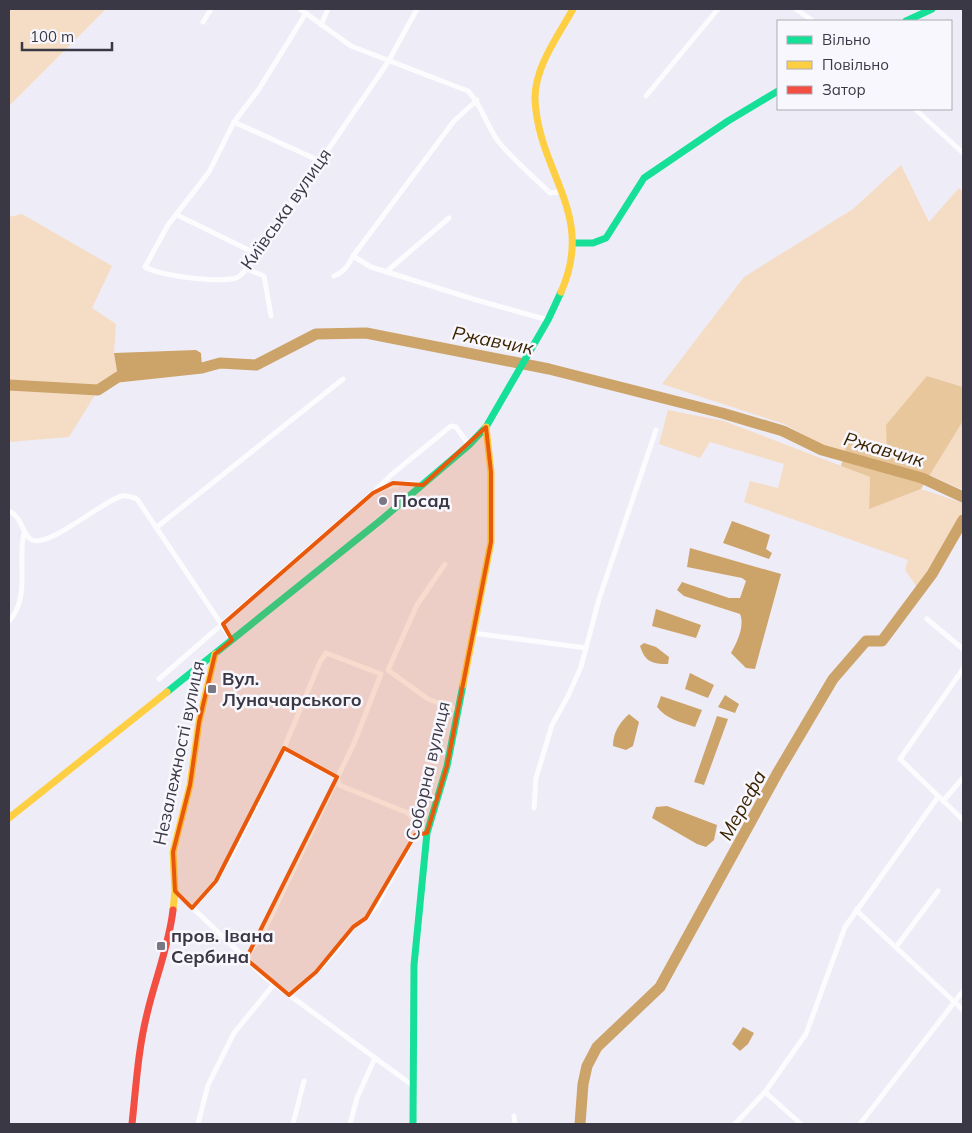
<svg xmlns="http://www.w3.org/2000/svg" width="972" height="1133" viewBox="0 0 972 1133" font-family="Mulish,sans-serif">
  <rect width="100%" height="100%" fill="#eeecf7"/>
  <!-- green -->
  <g fill="#f5ddc5">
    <path d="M9 9H106L9 106Z"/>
    <path d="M901 165 929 222 959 188 963 192V387L927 376 887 453 848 439 843 456 784 424 662 384 744 277 853 209Z"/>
    <path d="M22 214 112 266 92 308 116 324 114 353 118 377 98 390 69 437 9 442V217Z"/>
    <path d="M668 410 724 421 870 477 869 508 921 489 963 503V515L917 587 905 570 908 560 744 502 750 481 778 488 784 464 710 442 700 458 659 444Z"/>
    <path d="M963 421V490L929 475Z"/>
  </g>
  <!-- forest -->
  <path fill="#e8c79d" d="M927 376 963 387V421L921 489 869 509 870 477 841 466 848 439 887 453 886 425Z"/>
  <!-- water -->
  <g fill="#cca369">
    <path d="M196 350 201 353 202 368 118 377 114 353Z"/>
    <path d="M732 521 770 535 766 549 772 553 769 559 723 543Z"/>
    <path d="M690 548 781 574 755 669 746 668 731 653C737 642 745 626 740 614L684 596 677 590 682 582 729 598H740L746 581 742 578 687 567Z"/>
    <path d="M656 609 701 625 696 638 652 626Z"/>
    <path d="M644 643 656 647 669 657 668 664C652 664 645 662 640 646Z"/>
    <path d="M690 673 714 685 708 698 685 689Z"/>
    <path d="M725 695 739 704 735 713 718 707Z"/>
    <path d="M661 696 702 710 695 727C681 722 666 719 657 707Z"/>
    <path d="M629 714 639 722 633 746 626 750 613 746C613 733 619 723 629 714Z"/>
    <path d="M717 716 728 719 704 785 694 782Z"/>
    <path d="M667 806 717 825 714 840 706 847 697 844 652 818 656 807Z"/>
    <path d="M743 1027 754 1033 748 1044 740 1051 732 1044Z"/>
  </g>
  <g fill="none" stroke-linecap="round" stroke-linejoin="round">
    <!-- river -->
    <g stroke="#cca369" stroke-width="11">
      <path d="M9 385 98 390 118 377 202 368 220 363 256 365 316 334 366 333 549 369 722 413 783 431 822 450 922 478 963 497"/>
      <path d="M580 1124 583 1084 587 1066 597 1047 660 987 778 772 833 679 866 641H882L932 574 963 520"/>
    </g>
    <!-- street -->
    <g stroke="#fcfcfe" stroke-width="5">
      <path d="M300 9 351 46 468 91C482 105 486 125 498 141 513 160 533 176 550 193L562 192"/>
      <path d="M796 9 813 21"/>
      <path d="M306 13 259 89 234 122 209 172 168 225 145 267C161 276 218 283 236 278 239 277 242 274 245 271L388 62 417 9"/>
      <path d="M203 22 211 9"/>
      <path d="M321 25 328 9"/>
      <path d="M646 96 718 9"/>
      <path d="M915 109 963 153"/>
      <path d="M234 122 320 161"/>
      <path d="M177 215 257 254"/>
      <path d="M353 256 371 267 473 299 548 320"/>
      <path d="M247 269 264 276 271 316"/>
      <path d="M386 272 449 218"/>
      <path d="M334 276C344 272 348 266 353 256L454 121 477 100"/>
      <path d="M378 491C394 483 405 482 423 485"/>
      <path d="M9 511C24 518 21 535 32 540 49 548 104 500 122 496 127 495 131 497 137 499L232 640"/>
      <path d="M157 527 343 379"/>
      <path d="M445 564 417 605 388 670 428 699 458 710"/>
      <path d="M927 619 963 649"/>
      <path d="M9 621C31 597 17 561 24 533"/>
      <path d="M473 633 586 648"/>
      <path d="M963 669 900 759 963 820"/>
      <path d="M159 679 373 493 391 475 446 430 451 426 456 427 469 445"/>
      <path d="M284 748 337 777 339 785 408 813 427 833 415 835 376 906 366 918 353 927 337 949 316 972 289 995"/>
      <path d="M943 801 963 778"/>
      <path d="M534 808 536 778 552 725 568 696 581 667 599 599 656 430"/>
      <path d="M175 891 266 978 412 1085"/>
      <path d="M192 908 216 881 232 853 284 748 320 662 326 653 381 674 355 741 266 927 246 959"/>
      <path d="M856 910 963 1010"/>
      <path d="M896 947 938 891"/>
      <path d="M765 1092 801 1124"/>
      <path d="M514 1116 515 1124"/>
      <path d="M198 1124 208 1085 234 1033 274 984"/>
      <path d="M293 1124 304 1081"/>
      <path d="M350 1124 357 1098 375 1058"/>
      <path d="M735 1124 765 1092 806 1034 845 927 938 797"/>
      <path d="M860 1124 963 991"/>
    </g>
    <!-- fast -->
    <g stroke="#16e098" stroke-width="7">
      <path d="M906 21 932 9"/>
      <path d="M573 243H593L606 238 644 178 728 121 778 91"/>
      <path d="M167 692 381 520 469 445 486 427 548 320 561 292"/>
      <path d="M413 1124 414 965 427 833 447 766 463 685"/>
    </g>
    <!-- slow -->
    <g stroke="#ffcf43" stroke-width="7">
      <path d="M561 292C596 214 539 174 535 100 534 68 558 36 573 9"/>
      <path d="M463 685 491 542V472L486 427"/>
      <path d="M9 818 167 692"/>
      <path d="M173 910 175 891 173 852 190 785 199 722 215 654"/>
    </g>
    <!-- jam -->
    <path stroke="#f24e42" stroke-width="7" d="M132 1124C136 1087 138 1050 147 1014 155 979 169 946 173 910"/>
  </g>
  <!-- marked area -->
  <path fill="#e8590c" fill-opacity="0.2" stroke="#e8590c" stroke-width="4" stroke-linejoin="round" d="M486 427 491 472V542L447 766 427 833 415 835 366 918 353 927 316 972 289 995 246 959 337 777 284 748 216 881 192 908 175 891 173 852 190 785 199 722 215 654 232 640 223 624 373 493 393 483 423 485Z"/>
  <!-- markers -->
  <g fill="#797783" stroke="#f8f7fd" stroke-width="2">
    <circle cx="383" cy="501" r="5"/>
    <rect x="207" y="684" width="10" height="10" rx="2.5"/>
    <rect x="156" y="941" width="10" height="10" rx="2.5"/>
  </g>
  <g text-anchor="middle" stroke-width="5" stroke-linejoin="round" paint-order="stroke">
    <!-- street labels -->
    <g font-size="18" fill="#3a3845" stroke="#f8f7fd">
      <text transform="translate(286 209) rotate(-55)" y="6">Київська вулиця</text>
      <text transform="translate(179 753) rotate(-78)" y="6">Незалежності вулиця</text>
      <text transform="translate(428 771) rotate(-77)" y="6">Соборна вулиця</text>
    </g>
    <!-- poi labels -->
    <g font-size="18" font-weight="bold" fill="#3a3845" stroke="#f8f7fd" text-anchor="start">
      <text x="393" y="507">Посад</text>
      <text x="222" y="685">Вул.<tspan x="222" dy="21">Луначарського</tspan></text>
      <text x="171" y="942">пров. Івана<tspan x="171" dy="21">Сербина</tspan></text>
    </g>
    <!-- water labels -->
    <g font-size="19" font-style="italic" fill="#3c2400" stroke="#f8f7fd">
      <text transform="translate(493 340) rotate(11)" y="7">Ржавчик</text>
      <text transform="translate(884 449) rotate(16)" y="7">Ржавчик</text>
      <text transform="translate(742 805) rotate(-61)" y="7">Мерефа</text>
    </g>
  </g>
  <!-- border -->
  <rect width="972" height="1133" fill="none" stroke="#3a3845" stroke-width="20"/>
  <!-- legend -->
  <rect x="777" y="20" width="175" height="90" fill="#f8f7fd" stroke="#acabb3"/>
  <rect x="787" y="36" width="25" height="8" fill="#16e098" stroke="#acabb3"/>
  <text x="822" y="45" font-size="15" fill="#3a3845">Вільно</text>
  <rect x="787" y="61" width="25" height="8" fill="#ffcf43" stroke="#acabb3"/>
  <text x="822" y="70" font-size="15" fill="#3a3845">Повільно</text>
  <rect x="787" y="86" width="25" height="8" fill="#f24e42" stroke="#acabb3"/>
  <text x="822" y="95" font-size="15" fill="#3a3845">Затор</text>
  <!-- scale -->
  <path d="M22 42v8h90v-8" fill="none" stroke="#3a3845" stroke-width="2.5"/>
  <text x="30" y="42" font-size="15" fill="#3a3845" stroke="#f8f7fd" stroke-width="4" paint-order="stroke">100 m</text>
</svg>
